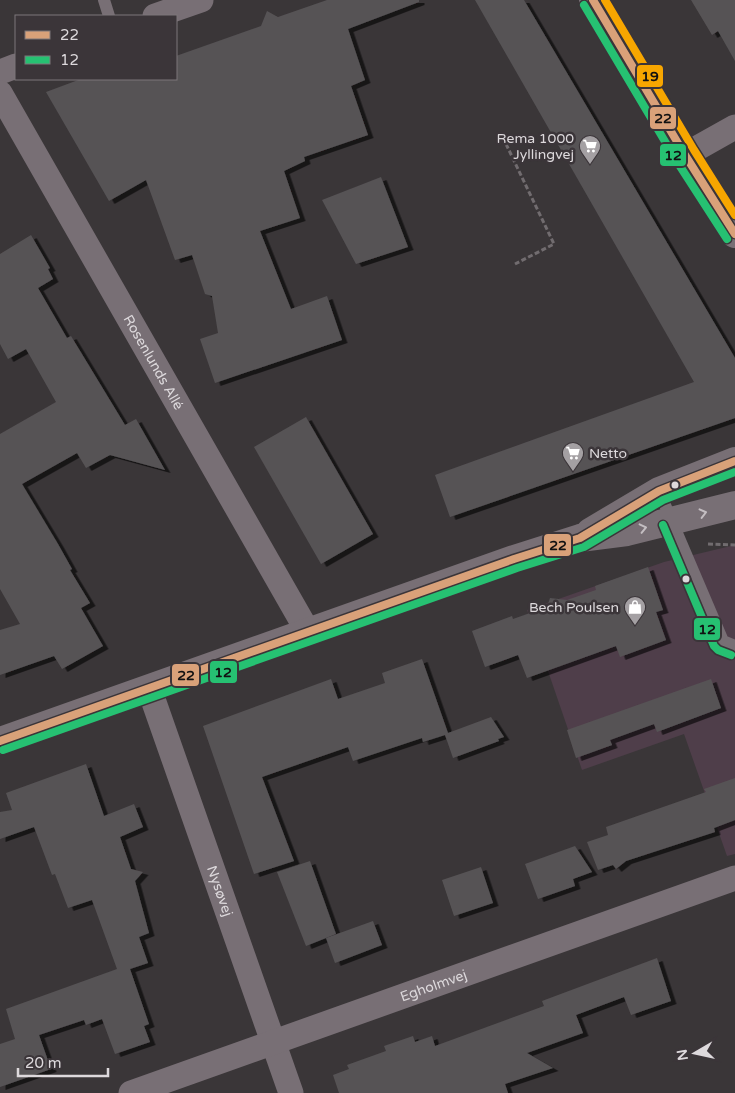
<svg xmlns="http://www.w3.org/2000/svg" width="735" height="1093" viewBox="0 0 735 1093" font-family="'Varela Round',sans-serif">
  <defs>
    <filter id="shadow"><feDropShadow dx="5.5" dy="3" stdDeviation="0" flood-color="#0009"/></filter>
  </defs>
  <rect width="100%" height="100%" fill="#3a3638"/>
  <!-- green -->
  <path fill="#4f3e4a" d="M735 545V854L727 856 684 734 582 770 527 610 664 562Z"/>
  <!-- building -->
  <g fill="#565355" filter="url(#shadow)">
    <path d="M327 0H419V2L348 29 365 80 351 86 368 135 304 157 305 161 284 171 300 218 260 231 291 309 327 296 342 340 215 383 200 339 218 333 212 296 205 294 192 255 175 260 146 180 109 201 46 92 81 79H176V56L261 26 267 11 278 17Z"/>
    <path d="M475 0H524L735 358V418L450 517 435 475 694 382Z"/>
    <path d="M691 0H735V61L718 31 712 35Z"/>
    <path d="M381 177 408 247 356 264 322 200Z"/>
    <path d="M31 235 50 268 48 269 53 279 38 288 67 338 71 336 125 425 136 419 165 470 110 455 86 468 77 453 22 484 58 544 72 569 70 570 90 603 81 608 103 646 62 669 54 656 0 675V630L20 624 0 589V434L56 402 26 349 8 359 0 344V254Z"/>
    <path d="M306 417 373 534 321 564 254 447Z"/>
    <path d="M648 567 663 610 656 612 666 640 620 657 616 646 527 678 518 655 485 667 472 631 512 616 513 619 547 607 550 598 567 600 596 590 595 586Z"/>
    <path d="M422 659 448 733 491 717 504 737 498 739 499 741 453 758 445 735 423 742 422 738 353 761 348 747 262 777 294 861 254 874 203 726 331 679 338 699 385 683 382 673Z"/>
    <path d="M711 679 721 708 657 732 654 724 610 740 612 745 576 758 567 730Z"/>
    <path d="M86 764 104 816 134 804 143 827 120 837 131 869 143 872 135 881 149 933 139 937 148 963 130 969 149 1024 144 1026 150 1042 115 1054 102 1019 86 1025 84 1020 39 1035 51 1069 0 1087V1044L15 1039 6 1009 117 969 92 900 68 908 55 874 52 875 34 827 0 839V812L12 810 6 793Z"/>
    <path d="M735 778V820L714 828 715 832 626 861 616 869 613 865 598 870 587 842 608 835 606 827 706 792 704 789Z"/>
    <path d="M575 846 592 872 573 879 575 886 538 899 525 864Z"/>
    <path d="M310 861 336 934 306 946 277 872Z"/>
    <path d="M481 867 493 903 454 916 442 880Z"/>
    <path d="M373 921 382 945 335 963 326 938Z"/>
    <path d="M657 958 671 1001 631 1015 624 997 576 1015 583 1033 527 1053 553 1068 505 1084 508 1093H339L333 1075 349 1069 347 1065 386 1051 384 1046 413 1036 415 1042 432 1036 435 1046 544 1006 542 1001Z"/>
  </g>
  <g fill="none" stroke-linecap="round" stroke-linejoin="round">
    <!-- path -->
    <g stroke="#716c6f" stroke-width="3" stroke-dasharray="5 2.5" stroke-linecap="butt">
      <path d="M506 144 554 244 515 264"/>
      <path d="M708 544 735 545"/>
    </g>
    <!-- service -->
    <g stroke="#786f75" stroke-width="12">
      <path d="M104 0 109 16"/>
      <path d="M659 491 723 641 735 646"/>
    </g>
    <!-- minor -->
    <g stroke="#786f75" stroke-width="25">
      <path d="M155 16 201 0"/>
      <path d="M0 72 16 66"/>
      <path id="s1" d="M0 93 308 632"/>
      <path d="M685 155 735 127"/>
      <path id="s2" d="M149 688 291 1093"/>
      <path id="s3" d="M131 1093 735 878"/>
    </g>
    <!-- tertiary -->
    <g stroke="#786f75" stroke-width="28">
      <path d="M593 0 685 155 735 234"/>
      <path d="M590 532 659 491 735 461"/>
      <path d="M0 741 514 559 580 538 627 532 735 505"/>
    </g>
    <!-- bus-1 casing -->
    <g stroke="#3b3539" stroke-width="11">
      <g id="bus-1">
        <path d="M593 0 685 155 735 234"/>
        <path d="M0 741 514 559 580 538 659 491 735 461"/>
      </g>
    </g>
    <!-- bus-2 casing -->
    <g stroke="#3b3539" stroke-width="11">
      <g id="bus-2">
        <path d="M584 5 676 160 727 239"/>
        <path d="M663 525 714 646 718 650 731 655"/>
        <path d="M3 750 517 568 584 547 663 500 735 472"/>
      </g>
    </g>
    <!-- bus-3 casing -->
    <g stroke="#3b3539" stroke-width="11">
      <path id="bus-3" d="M605 0 694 150 735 215"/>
    </g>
    <!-- bus-1 -->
    <use href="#bus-1" stroke="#d9a179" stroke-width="8"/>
    <!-- bus-2 -->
    <use href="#bus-2" stroke="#26c172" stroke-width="8"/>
    <!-- bus-3 -->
    <use href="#bus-3" stroke="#f7a600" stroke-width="8"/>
  </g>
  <!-- one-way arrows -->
  <defs><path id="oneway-chevron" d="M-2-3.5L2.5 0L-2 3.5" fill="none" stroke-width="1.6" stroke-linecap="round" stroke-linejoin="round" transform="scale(1.25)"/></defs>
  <g stroke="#c4bec2">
    <use href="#oneway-chevron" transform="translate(703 513) rotate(-14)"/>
    <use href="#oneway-chevron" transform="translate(643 528) rotate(-13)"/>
  </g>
  <!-- icons -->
  <defs>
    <g id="supermarket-pin" transform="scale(1.125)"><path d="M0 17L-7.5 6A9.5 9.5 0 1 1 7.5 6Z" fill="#a4a0a3" stroke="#3b3539"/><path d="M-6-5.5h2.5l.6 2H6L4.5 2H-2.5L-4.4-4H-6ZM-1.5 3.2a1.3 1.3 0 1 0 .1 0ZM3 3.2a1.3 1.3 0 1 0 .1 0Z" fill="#fff"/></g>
    <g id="shop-pin" transform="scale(1.125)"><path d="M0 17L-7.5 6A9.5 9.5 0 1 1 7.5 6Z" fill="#a4a0a3" stroke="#3b3539"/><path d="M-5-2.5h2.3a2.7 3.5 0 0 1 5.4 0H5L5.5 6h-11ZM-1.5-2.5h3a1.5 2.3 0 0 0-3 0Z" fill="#fff"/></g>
  </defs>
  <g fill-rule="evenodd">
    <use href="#supermarket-pin" x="590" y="146"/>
    <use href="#supermarket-pin" x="573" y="453"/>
    <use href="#shop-pin" x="635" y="607"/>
  </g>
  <!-- markers -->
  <g fill="#ddd9dc" stroke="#3b3539" stroke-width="2">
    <circle cx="675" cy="485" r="4.5"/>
    <circle cx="686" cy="579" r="4.5"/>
  </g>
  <g text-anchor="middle" stroke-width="5" stroke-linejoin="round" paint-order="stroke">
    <!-- poi labels -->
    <g font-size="14" fill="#ddd9dc" stroke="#3b3539" text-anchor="end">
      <text x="574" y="143">Rema 1000<tspan x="574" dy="16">Jyllingvej</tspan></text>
      <text x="589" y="458" text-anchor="start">Netto</text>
      <text x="619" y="612">Bech Poulsen</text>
    </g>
    <!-- street labels -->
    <g font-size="14" fill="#ddd9dc" stroke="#3b3539">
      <text dy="5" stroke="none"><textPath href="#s1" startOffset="310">Rosenlunds Allé</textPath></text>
      <text dy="5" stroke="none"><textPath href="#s2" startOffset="215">Nysøvej</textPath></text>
      <text dy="5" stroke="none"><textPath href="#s3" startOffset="321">Egholmvej</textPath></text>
    </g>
  </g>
  <g stroke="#3b3539" stroke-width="2">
    <rect x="636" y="64" width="28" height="24" rx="5" fill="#f7a600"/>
    <rect x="649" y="106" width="28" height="24" rx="5" fill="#d9a179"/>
    <rect x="659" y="143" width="28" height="24" rx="5" fill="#26c172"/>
    <rect x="543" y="533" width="29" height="24" rx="5" fill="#d9a179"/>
    <rect x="693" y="617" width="28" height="24" rx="5" fill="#26c172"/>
    <rect x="209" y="660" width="29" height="24" rx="5" fill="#26c172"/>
    <rect x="171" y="663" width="29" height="24" rx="5" fill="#d9a179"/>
  </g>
  <g font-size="14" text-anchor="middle" font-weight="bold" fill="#111">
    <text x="650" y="81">19</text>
    <text x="663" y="123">22</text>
    <text x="673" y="160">12</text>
    <text x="558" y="550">22</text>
    <text x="707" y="634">12</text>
    <text x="223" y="677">12</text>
    <text x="186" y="680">22</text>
  </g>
  <!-- legend -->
  <rect x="15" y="15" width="162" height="65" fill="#3b3539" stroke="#7c777a"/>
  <rect x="25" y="31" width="25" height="8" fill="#d9a179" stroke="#7c777a"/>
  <text x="60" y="40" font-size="15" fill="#ddd9dc">22</text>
  <rect x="25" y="56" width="25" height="8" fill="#26c172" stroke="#7c777a"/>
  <text x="60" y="65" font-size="15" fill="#ddd9dc">12</text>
  <!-- north arrow -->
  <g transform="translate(695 1053) rotate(261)" stroke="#3b3539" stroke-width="4" paint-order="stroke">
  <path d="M0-4L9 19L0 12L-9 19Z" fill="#ddd9dc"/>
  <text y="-8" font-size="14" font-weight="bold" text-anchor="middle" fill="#ddd9dc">N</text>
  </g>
  <!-- scale -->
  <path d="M18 1068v8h90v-8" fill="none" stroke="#ddd9dc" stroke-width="2.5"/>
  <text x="25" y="1068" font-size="15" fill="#ddd9dc" stroke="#3b3539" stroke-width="4" paint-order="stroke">20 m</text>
</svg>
